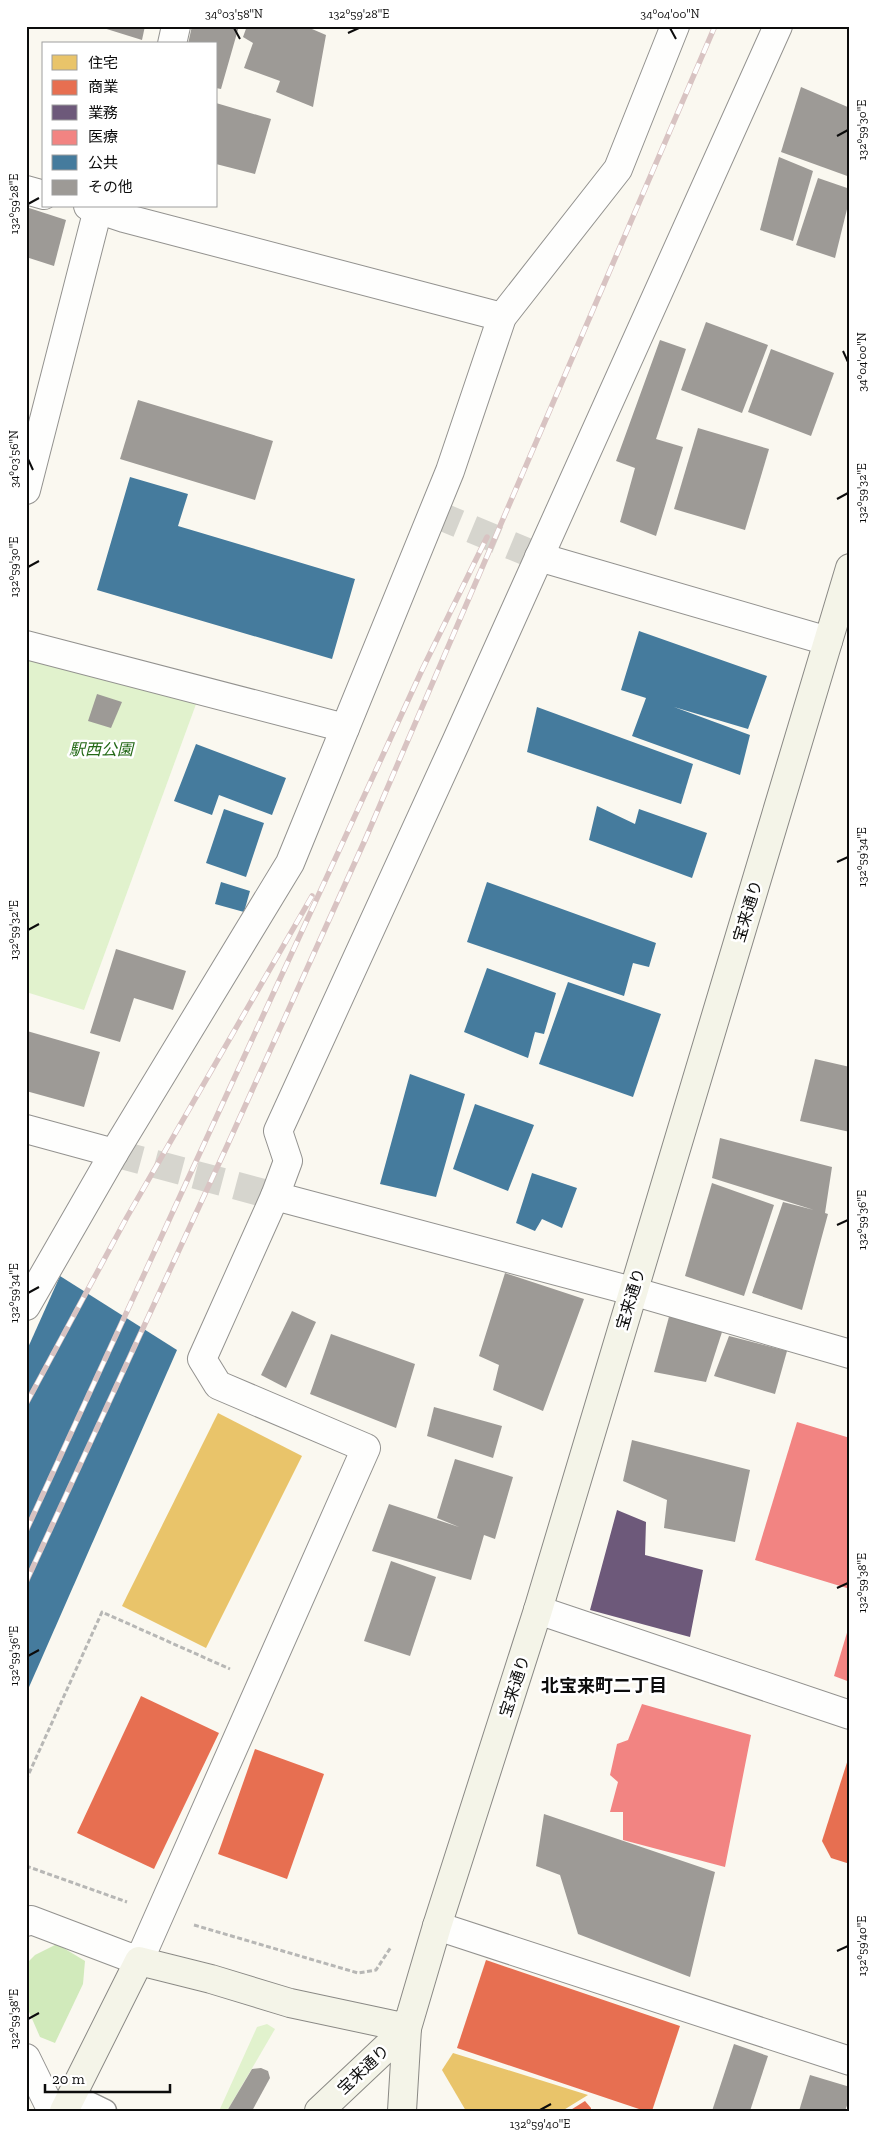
<svg xmlns="http://www.w3.org/2000/svg" width="876" height="2137" viewBox="0 0 876 2137" font-family="'Zilla Slab','Noto Sans JP',serif">
  <rect width="100%" height="100%" fill="#faf8f0"/>
  <!-- green -->
  <g fill="#e1f2cd">
    <path d="M26 652 199 696 84 1010 26 992Z"/>
    <path d="M267 2024 275 2029 227 2111H219L257 2027Z"/>
  </g>
  <!-- forest -->
  <path fill="#d1eabb" d="M57 1944 85 1961 83 1984 55 2043 40 2037 26 2005V1964L35 1955Z"/>
  <!-- homes -->
  <g fill="#e9c46a">
    <path d="M218 1413 302 1456 206 1648 122 1606Z"/>
    <path d="M453 2053 588 2095 562 2111H466L442 2070Z"/>
  </g>
  <!-- shops -->
  <g fill="#e76f51">
    <path d="M141 1696 219 1733 154 1869 77 1833Z"/>
    <path d="M255 1749 324 1774 287 1879 218 1854Z"/>
    <path d="M850 1753V1864L831 1858 822 1841Z"/>
    <path d="M486 1960 680 2026 652 2111H645L457 2048Z"/>
    <path d="M585 2101 591 2108V2111H569Z"/>
  </g>
  <!-- offices -->
  <path fill="#6d597a" d="M617 1510 646 1522 645 1555 703 1570 690 1637 590 1610Z"/>
  <!-- health -->
  <g fill="#f28482">
    <path d="M797 1422 850 1438V1589L755 1560Z"/>
    <path d="M849 1626H850V1682L834 1676Z"/>
    <path d="M642 1704 751 1735 725 1867 623 1840V1812H610L618 1782 610 1775 617 1744 628 1740Z"/>
  </g>
  <!-- public -->
  <g fill="#457b9d">
    <path d="M130 477 188 494 178 526 355 579 332 659 97 590Z"/>
    <path d="M639 631 767 676 748 729 674 707 750 735 740 775 632 736 646 698 621 690Z"/>
    <path d="M537 707 693 764 681 804 527 752Z"/>
    <path d="M196 744 286 778 272 815 219 795 212 815 174 801Z"/>
    <path d="M597 806 635 824 639 809 707 833 692 878 589 840Z"/>
    <path d="M224 809 264 823 246 877 206 863Z"/>
    <path d="M221 882 250 891 244 912 215 904Z"/>
    <path d="M487 882 656 943 649 967 633 963 624 996 467 942Z"/>
    <path d="M487 968 556 993 544 1034 535 1032 528 1058 464 1032Z"/>
    <path d="M568 982 661 1014 633 1097 539 1064Z"/>
    <path d="M410 1074 465 1094 436 1197 380 1184Z"/>
    <path d="M475 1104 534 1125 508 1191 453 1169Z"/>
    <path d="M532 1173 577 1188 562 1228 542 1219 535 1231 516 1223Z"/>
    <path d="M60 1276 177 1350 26 1694V1352Z"/>
  </g>
  <!-- building -->
  <g fill="#9d9a96">
    <path d="M97 26H145L142 40Z"/>
    <path d="M192 26H239L221 89 216 88V44H188Z"/>
    <path d="M247 26H305L326 35 313 107 276 92 280 81 244 68 253 43 243 37Z"/>
    <path d="M801 87 850 108V177L781 152Z"/>
    <path d="M216 103 271 119 255 174 216 164Z"/>
    <path d="M779 157 813 171 793 241 760 230Z"/>
    <path d="M818 178 850 189V197L835 258 796 245Z"/>
    <path d="M26 207 66 220 54 266 26 257Z"/>
    <path d="M706 322 768 345 742 413 681 390Z"/>
    <path d="M660 340 686 349 656 439 683 447 656 536 620 522 635 468 616 461Z"/>
    <path d="M771 349 834 373 811 436 748 412Z"/>
    <path d="M138 400 273 441 255 500 120 459Z"/>
    <path d="M698 428 769 449 745 530 674 509Z"/>
    <path d="M97 694 122 702 111 728 88 721Z"/>
    <path d="M116 949 186 971 173 1010 134 998 120 1042 90 1033Z"/>
    <path d="M27 1031 100 1052 84 1107 26 1091Z"/>
    <path d="M815 1059 850 1067V1132L800 1121Z"/>
    <path d="M720 1138 832 1167 825 1213 828 1214 802 1310 752 1293 783 1202 814 1210 712 1178Z"/>
    <path d="M712 1183 774 1205 744 1296 685 1276Z"/>
    <path d="M505 1273 584 1299 543 1411 493 1390 499 1365 479 1356Z"/>
    <path d="M292 1311 316 1322 286 1388 261 1375Z"/>
    <path d="M670 1313 722 1332 706 1382 654 1372Z"/>
    <path d="M331 1334 415 1364 396 1428 310 1394Z"/>
    <path d="M729 1336 787 1351 775 1394 714 1376Z"/>
    <path d="M434 1407 502 1426 493 1458 427 1436Z"/>
    <path d="M632 1440 750 1470 735 1542 664 1528 667 1500 623 1481Z"/>
    <path d="M455 1459 513 1477 495 1539 484 1535 471 1580 372 1551 389 1504 459 1527 437 1518Z"/>
    <path d="M391 1561 436 1577 410 1656 364 1641Z"/>
    <path d="M544 1814 715 1872 690 1977 578 1934 560 1875 536 1866Z"/>
    <path d="M734 2044 768 2056 750 2111H712Z"/>
    <path d="M261 2068 268 2071 270 2078 252 2111H227L252 2069Z"/>
    <path d="M810 2075 850 2087V2097L845 2111H799Z"/>
  </g>
  <g fill="none" stroke-linecap="round" stroke-linejoin="round">
    <!-- street-tunnel -->
    <g stroke="#d6d5ce" stroke-width="28" stroke-dasharray="28 14" stroke-linecap="butt">
      <path d="M433 513 539 557"/>
      <path d="M114 1153 275 1196"/>
    </g>
    <!-- lane casing -->
    <g stroke="#93928f" stroke-width="25">
      <path id="lane" d="M72 2095 105 2111"/>
    </g>
    <!-- street casing -->
    <g stroke="#93928f" stroke-width="30">
      <g id="street">
        <path d="M172 44 176 26"/>
        <path d="M26 190 44 195"/>
        <path d="M88 206 124 218 502 317"/>
        <path d="M26 490 98 209"/>
        <path d="M539 557 828 641"/>
        <path d="M26 645 345 728"/>
        <path d="M26 1129 114 1153"/>
        <path d="M275 1196 632 1291 850 1354"/>
        <path d="M26 1306 114 1153 290 863 450 471 502 317 618 169 675 26"/>
        <path d="M538 1610 850 1715"/>
        <path d="M26 1922 31 1920 139 1961 366 1448 218 1385 202 1359 275 1196 288 1161 278 1131 456 742 778 26"/>
        <path d="M437 1926 850 2061"/>
        <path d="M26 2058 52 2111"/>
      </g>
    </g>
    <!-- secondary casing -->
    <g stroke="#8a8985" stroke-width="30">
      <g id="secondary">
        <path d="M64 2111 139 1961 211 1979 290 2003 407 2028 437 1926 538 1610 850 568"/>
        <path d="M319 2111 407 2028 402 2111"/>
      </g>
    </g>
    <!-- path -->
    <g stroke="#b7b7b5" stroke-width="3" stroke-dasharray="5 2.5" stroke-linecap="butt">
      <path d="M26 1780 102 1612 230 1669"/>
      <path d="M26 1866 127 1902"/>
      <path d="M194 1925 358 1973 376 1970 391 1947"/>
    </g>
    <!-- lane -->
    <use href="#lane" stroke="#fefefd" stroke-width="22"/>
    <!-- street -->
    <use href="#street" stroke="#fefefd" stroke-width="28"/>
    <!-- secondary -->
    <use href="#secondary" stroke="#f4f4e8" stroke-width="28"/>
    <!-- rail casing -->
    <g stroke="#d8c3c2" stroke-width="5.5">
      <g id="rail">
        <path d="M26 1404 127 1217 312 896"/>
        <path d="M26 1531 422 670 487 537"/>
        <path d="M26 1582 227 1146 365 840 715 26"/>
      </g>
    </g>
    <!-- rail -->
    <use href="#rail" stroke="#fff" stroke-width="4" stroke-dasharray="11" stroke-linecap="butt"/>
  </g>
  <!-- ticks -->
  <path fill="none" stroke="#0c0c0c" stroke-width="2" d="M234 28 240 39M670 28 676 39M348 33 359 28M837 136 848 130M28 204 39 198M843 351 848 362M28 459 33 470M837 499 848 493M28 567 39 561M837 862 848 857M28 930 39 924M837 1225 848 1220M28 1293 39 1287M837 1588 848 1583M28 1656 39 1650M837 1951 848 1946M28 2019 39 2013M540 2110 551 2104"/>
  <g text-anchor="middle" stroke-width="5" stroke-linejoin="round" paint-order="stroke">
    <!-- park labels -->
    <g font-size="16" font-style="italic" fill="#246917" stroke="#fff">
      <text x="101" y="755">駅西公園</text>
    </g>
    <!-- street labels -->
    <g font-size="16" fill="#0c0c0c" stroke="#fff">
      <text transform="translate(747 911) rotate(-73)" y="6">宝来通り</text>
      <text transform="translate(630 1299) rotate(-73)" y="6">宝来通り</text>
      <text transform="translate(514 1686) rotate(-72)" y="6">宝来通り</text>
      <text transform="translate(363 2069) rotate(-43)" y="6">宝来通り</text>
    </g>
    <!-- neighbourhood labels -->
    <g font-size="18" font-weight="bold" fill="#0c0c0c" stroke="#fff">
      <text x="604" y="1692">北宝来町二丁目</text>
    </g>
  </g>
  <!-- border -->
  <rect width="876" height="2137" fill="none" stroke="#ffffff" stroke-width="55"/>
  <!-- legend -->
  <rect x="42" y="42" width="175" height="165" fill="#ffffff" stroke="#9e9e9e"/>
  <rect x="52" y="55" width="25" height="15" fill="#e9c46a" stroke="#9e9e9e"/>
  <text x="88" y="68" font-size="15" fill="#0c0c0c">住宅</text>
  <rect x="52" y="80" width="25" height="15" fill="#e76f51" stroke="#9e9e9e"/>
  <text x="88" y="92" font-size="15" fill="#0c0c0c">商業</text>
  <rect x="52" y="105" width="25" height="15" fill="#6d597a" stroke="#9e9e9e"/>
  <text x="88" y="118" font-size="15" fill="#0c0c0c">業務</text>
  <rect x="52" y="130" width="25" height="15" fill="#f28482" stroke="#9e9e9e"/>
  <text x="88" y="142" font-size="15" fill="#0c0c0c">医療</text>
  <rect x="52" y="155" width="25" height="15" fill="#457b9d" stroke="#9e9e9e"/>
  <text x="88" y="168" font-size="15" fill="#0c0c0c">公共</text>
  <rect x="52" y="180" width="25" height="15" fill="#9d9a96" stroke="#9e9e9e"/>
  <text x="88" y="192" font-size="15" fill="#0c0c0c">その他</text>
  <!-- scale -->
  <path d="M45 2084v8h125v-8" fill="none" stroke="#0c0c0c" stroke-width="2.5"/>
  <text x="52" y="2084" font-size="15" fill="#0c0c0c" stroke="#ffffff" stroke-width="4" paint-order="stroke">20 m</text>
  <rect x="28" y="28" width="820" height="2082" fill="none" stroke="#0c0c0c" stroke-width="2"/>
  <g font-size="12" text-anchor="middle" fill="#0c0c0c">
    <text x="234" y="18">34°03'58"N</text>
    <text x="359" y="18">132°59'28"E</text>
    <text x="670" y="18">34°04'00"N</text>
    <text transform="translate(862 130) rotate(-90)" y="4">132°59'30"E</text>
    <text transform="translate(14 204) rotate(-90)" y="4">132°59'28"E</text>
    <text transform="translate(862 362) rotate(-90)" y="4">34°04'00"N</text>
    <text transform="translate(14 459) rotate(-90)" y="4">34°03'56"N</text>
    <text transform="translate(862 493) rotate(-90)" y="4">132°59'32"E</text>
    <text transform="translate(14 567) rotate(-90)" y="4">132°59'30"E</text>
    <text transform="translate(862 857) rotate(-90)" y="4">132°59'34"E</text>
    <text transform="translate(14 930) rotate(-90)" y="4">132°59'32"E</text>
    <text transform="translate(862 1220) rotate(-90)" y="4">132°59'36"E</text>
    <text transform="translate(14 1293) rotate(-90)" y="4">132°59'34"E</text>
    <text transform="translate(862 1583) rotate(-90)" y="4">132°59'38"E</text>
    <text transform="translate(14 1656) rotate(-90)" y="4">132°59'36"E</text>
    <text transform="translate(862 1946) rotate(-90)" y="4">132°59'40"E</text>
    <text transform="translate(14 2019) rotate(-90)" y="4">132°59'38"E</text>
    <text x="540" y="2128">132°59'40"E</text>
  </g>
</svg>
